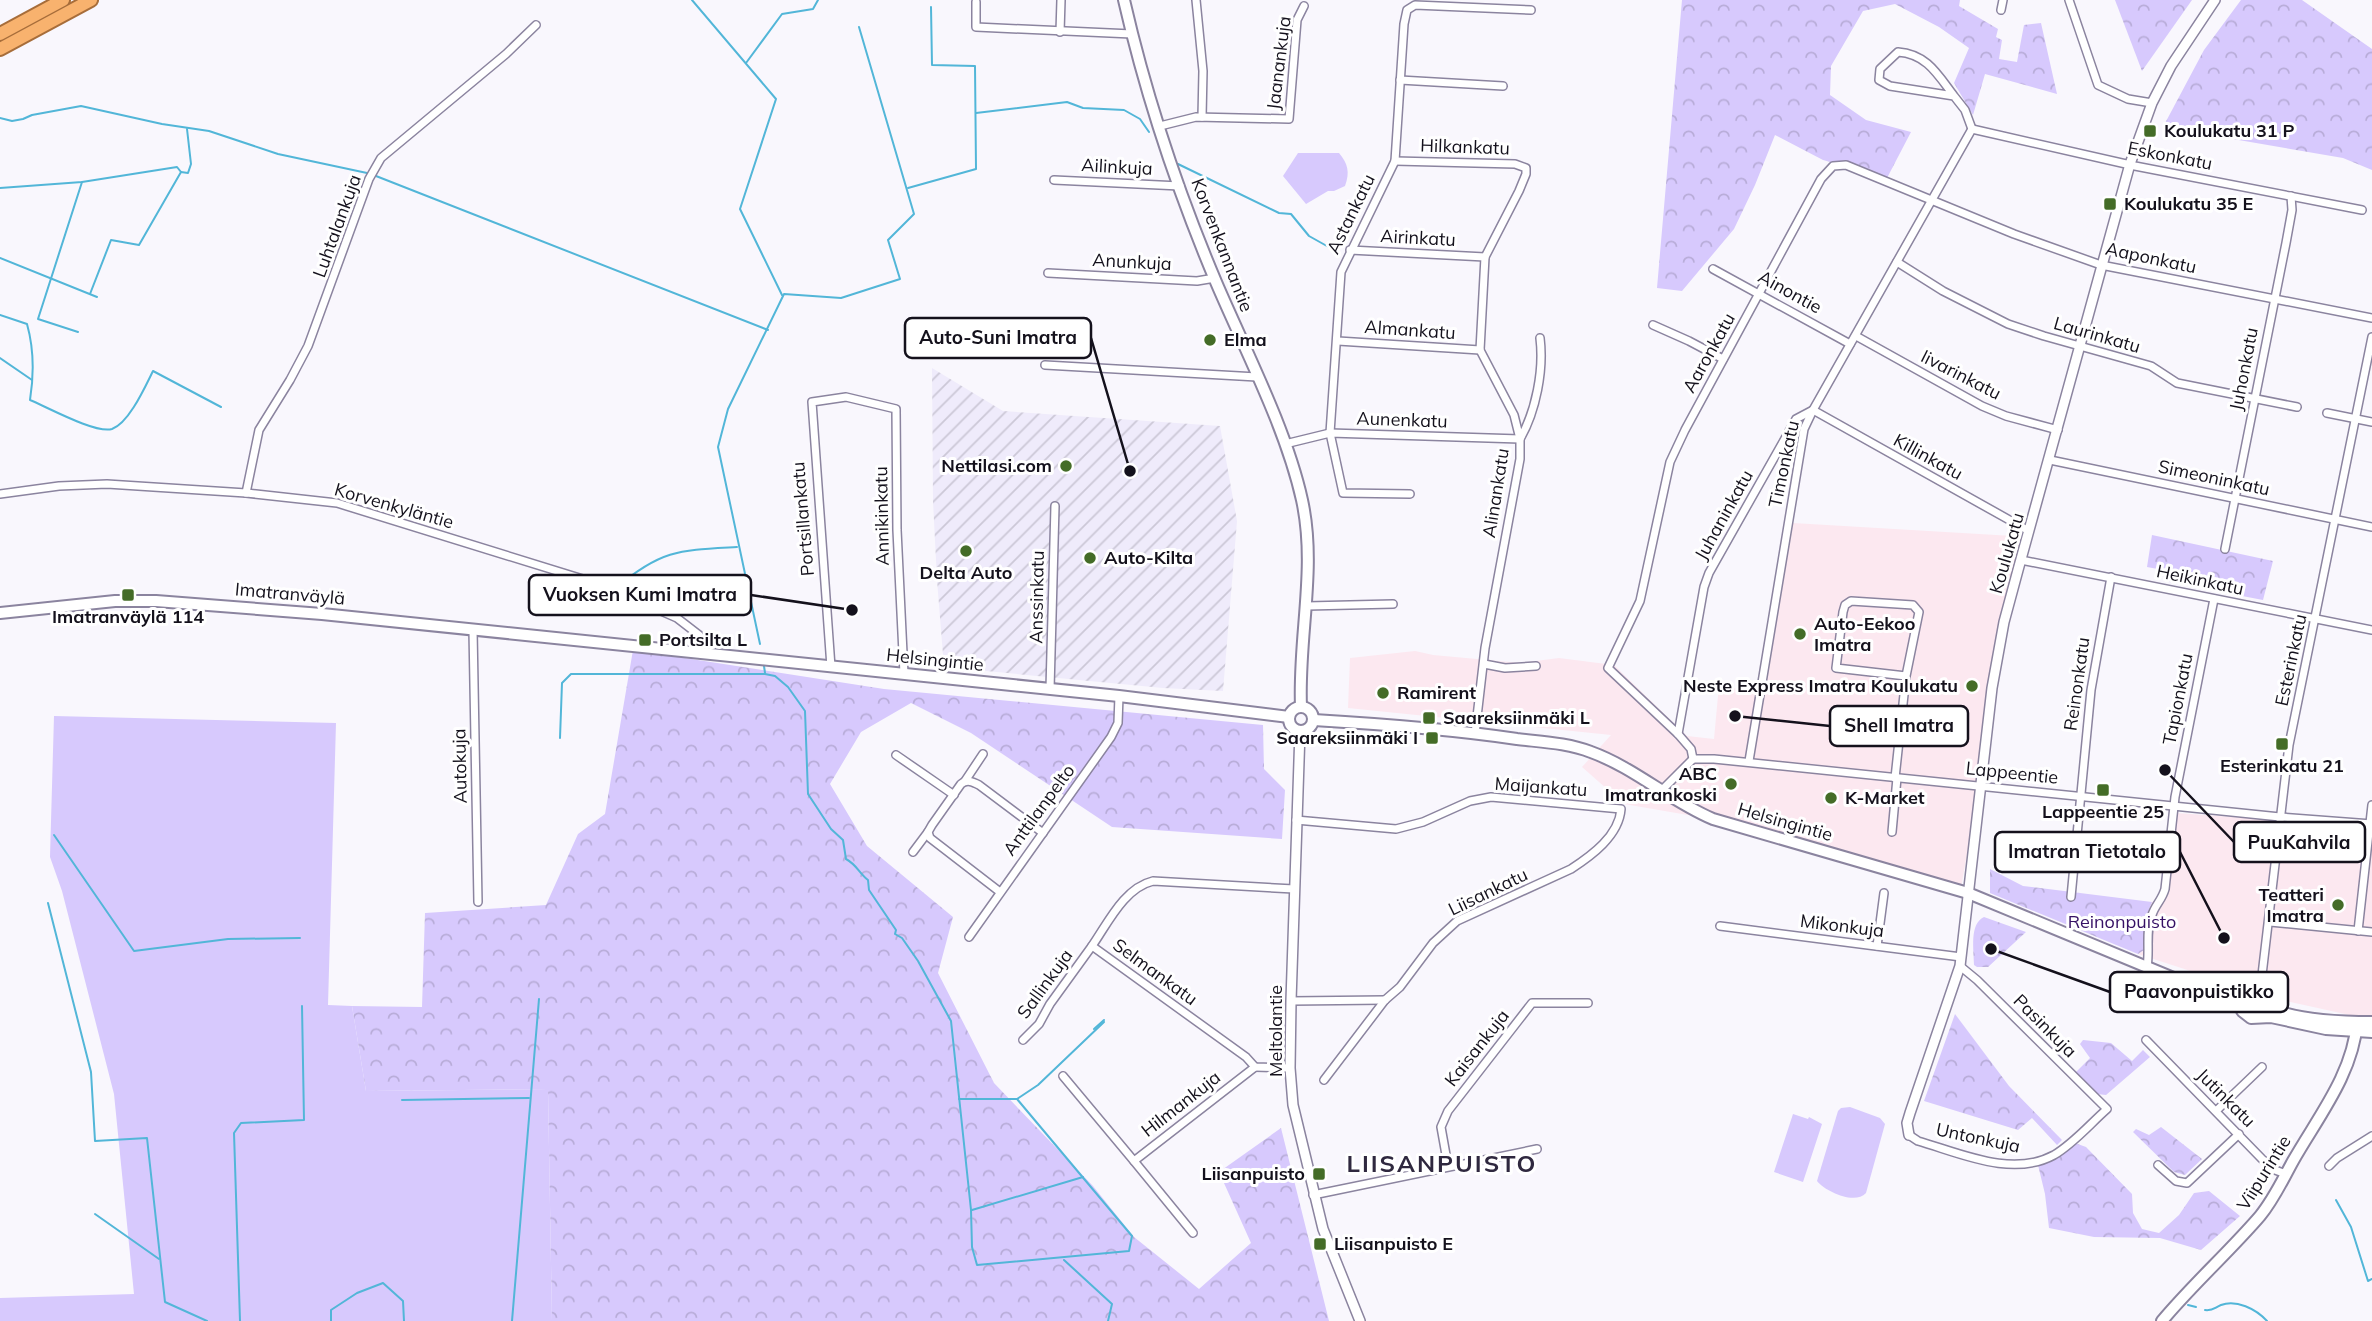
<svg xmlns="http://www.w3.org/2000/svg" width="2372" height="1321" viewBox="0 0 2372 1321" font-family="Mulish,sans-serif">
  <defs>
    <pattern id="industrial-furrows" width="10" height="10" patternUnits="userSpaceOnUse" patternTransform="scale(1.75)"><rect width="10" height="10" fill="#efebfb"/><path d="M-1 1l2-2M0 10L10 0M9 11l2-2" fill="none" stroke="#ccc8d7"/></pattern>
    <pattern id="forest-crowns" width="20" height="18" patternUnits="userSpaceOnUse" patternTransform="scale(1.75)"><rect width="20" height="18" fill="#d7c9fd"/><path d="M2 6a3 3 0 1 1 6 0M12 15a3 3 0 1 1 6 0" fill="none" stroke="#b8acd8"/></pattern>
  </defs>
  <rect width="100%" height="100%" fill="#f9f7fd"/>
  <!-- commercial -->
  <g fill="#fce8f0">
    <path d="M1793 523 2030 537 2007 625 1961 888 1740 824 1624 804 1582 767 1611 735 1348 708 1350 658 1415 651 1433 655 1521 663 1559 658 1614 665 1687 736 1714 739 1719 685 1757 692Z"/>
    <path d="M2177 813 2372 827V1020L2277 999 2138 954 2144 950 2145 919 2152 902 2168 896Z"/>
  </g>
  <!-- industrial -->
  <path fill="url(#industrial-furrows)" d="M932 368 1003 411 1220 426 1237 521 1223 691 1163 688 944 667 937 580 933 501Z"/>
  <!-- green -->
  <g fill="#d7c9fd">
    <path d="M1298 153H1339C1348 164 1350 172 1345 186L1334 191H1328L1306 204 1283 176Z"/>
    <path d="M54 716 336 723 328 1005 352 1006 366 1091 548 1089 552 1321H0V1298L134 1294 114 1094 62 891 50 857Z"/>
    <path d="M1850 1107 1880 1118 1885 1124 1866 1193C1855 1205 1826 1192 1817 1181L1838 1111 1841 1108Z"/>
    <path d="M1793 1114 1808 1119 1809 1117 1822 1124 1803 1182 1774 1172Z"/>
  </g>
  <!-- forest -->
  <g fill="url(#forest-crowns)">
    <path d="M1682 0H1960L1959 6 1998 29 1996 37 2002 40 1999 59 2017 62 2024 25 2041 23 2057 94 1985 74 1973 115 1954 83 1969 48 1939 27 1895 4 1863 11 1831 66 1830 95 1866 120 1911 132 1887 178 1823 160 1775 135 1755 185 1734 229 1682 291 1657 288Z"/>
    <path d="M2115 0H2192L2142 71Z"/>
    <path d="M2241 0H2302L2372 49V170L2343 158 2163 127 2204 50Z"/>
    <path d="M2152 535 2273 561 2263 600 2164 581 2163 570 2147 567Z"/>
    <path d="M633 650 884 689 1263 725 1264 769 1285 790 1282 839 1112 827 971 733 911 703 861 732 830 784 867 846 953 917 938 973 994 1083 1093 1186 1134 1237 1199 1289 1251 1243 1219 1172 1281 1128 1329 1321H552L548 1089 366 1091 352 1006 422 1007 425 913 546 905 578 834 605 814Z"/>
    <path d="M1990 869 2023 886 2152 902 2145 919 2144 950 2138 954 1990 893Z"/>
    <path d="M1984 917 2026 932 1988 967H1977L1974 965C1974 950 1969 924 1984 917Z"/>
    <path d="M1955 1014 2009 1086 2062 1140 2057 1145 2032 1118 2018 1130 1924 1101Z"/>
    <path d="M2083 1040 2111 1043 2132 1061 2143 1050 2150 1057 2106 1095 2097 1094 2075 1073 2090 1058 2080 1044Z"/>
    <path d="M2161 1127 2202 1159 2185 1175 2174 1172 2133 1132 2136 1129 2149 1135Z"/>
    <path d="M2075 1143 2086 1147 2132 1194 2133 1213 2142 1229 2159 1233 2179 1215 2194 1193 2209 1191 2240 1216 2201 1250 2160 1238 2094 1237 2049 1228 2045 1194 2038 1165 2059 1156Z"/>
  </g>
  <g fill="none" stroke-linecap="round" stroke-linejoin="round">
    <!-- stream -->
    <g stroke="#52b6d8" stroke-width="2">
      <path d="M692 0 776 99 740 209 782 295"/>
      <path d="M746 63 782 14 813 9 818 0"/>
      <path d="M976 113 1067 102 1083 108 1124 110 1140 119 1149 132"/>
      <path d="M0 118 12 121 23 119 32 115 81 106 162 124 209 131 278 154 367 173"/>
      <path d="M1178 164 1279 213 1291 214 1309 236 1334 250"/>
      <path d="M376 176 768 330"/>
      <path d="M0 188 82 182 177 167 181 172"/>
      <path d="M908 188 976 169 975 66 932 65 931 7"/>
      <path d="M0 258 97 297"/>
      <path d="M90 294 111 240 139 245 181 172 188 173 191 164 187 129"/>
      <path d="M0 315 27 324C34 349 34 375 30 400 47 407 96 434 112 429 129 423 145 387 153 371L221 407"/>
      <path d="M78 332 38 319 82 182"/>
      <path d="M0 358 32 380"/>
      <path d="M617 587C662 549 681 550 737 547"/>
      <path d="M760 644 718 447 728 409 784 294 841 298 900 279 888 240 914 214 859 27"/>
      <path d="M764 666 765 673"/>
      <path d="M560 738 562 683 571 674H765L775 676 788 687 805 711 808 794 831 829 843 840 846 859C857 865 859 873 868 880L869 890 896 930 895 934 902 938 918 961 951 1021 971 1210 972 1247 977 1265 1129 1251 1132 1236 1017 1099"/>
      <path d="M54 835 134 951 228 939 300 938"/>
      <path d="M48 903 91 1072 95 1141 147 1138 165 1302 207 1321"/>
      <path d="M1094 1029 1104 1020"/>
      <path d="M959 1099H1017L1038 1085 1104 1022"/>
      <path d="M402 1100 529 1098"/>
      <path d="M2336 1200 2351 1227 2368 1281 2372 1279"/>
      <path d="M972 1210 1083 1177"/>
      <path d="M95 1214 159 1259"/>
      <path d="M1064 1260 1112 1304 1108 1321"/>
      <path d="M2188 1305 2196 1307"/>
      <path d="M2205 1310C2213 1311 2214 1308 2221 1305 2236 1299 2256 1309 2267 1321"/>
      <path d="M240 1321 234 1133 241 1123 304 1120 302 1006"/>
      <path d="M331 1321V1310L357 1293 383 1283 403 1301 404 1321"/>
      <path d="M512 1321 539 999"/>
    </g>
    <!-- minor casing -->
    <g stroke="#8b849f" stroke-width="10">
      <g id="minor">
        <path d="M1196 0 1203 71 1202 117"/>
        <path d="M2069 0 2098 85 2128 99 2152 103"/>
        <path d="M976 2V27L1132 34"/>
        <path d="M2001 10 2003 0"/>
        <path d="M1060 32 1061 0"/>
        <path d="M1400 80 1503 86"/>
        <path d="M1954 96C1938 75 1927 54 1898 52L1880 69 1879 80 1890 86 1954 96 1965 110 1972 129"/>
        <path d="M1160 126 1196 117 1289 119 1297 20 1304 6"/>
        <path d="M1972 129 2135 166 2362 210"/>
        <path d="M1395 161 1515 164 1526 168V174L1519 191 1485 257 1480 350 1514 415 1520 439V459L1485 648 1475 734"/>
        <path d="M1054 180 1180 186"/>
        <path d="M1350 250 1485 257"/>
        <path d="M1897 262 1943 291 2008 324 2044 336 2151 366 2177 383 2297 407"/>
        <path d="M1713 269 1850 344"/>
        <path d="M1048 273 1197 281 1215 278"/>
        <path d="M1653 325 1689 341 1723 359"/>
        <path d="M1856 336 1982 406 2006 416 2058 430"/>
        <path d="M1338 341 1480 350"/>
        <path d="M1045 365 1257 377"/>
        <path d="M2327 413 2372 422"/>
        <path d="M1285 444 1330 433 1520 439C1536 411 1544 370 1540 338"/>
        <path d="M2050 460 2372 527"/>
        <path d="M246 493 259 430 290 380 308 346 369 179 381 158 506 54 536 25"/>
        <path d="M0 494 59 486 107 484 246 493 337 503 599 584 677 618 699 635 701 639V654"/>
        <path d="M1410 494 1343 493 1330 433 1341 272 1395 161 1404 24 1407 10 1415 5 1531 10"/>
        <path d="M2225 549 2286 243 2292 210 2291 196"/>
        <path d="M2021 560 2372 630"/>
        <path d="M1307 606 1393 604"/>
        <path d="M473 630 478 902"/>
        <path d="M1484 664 1505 668 1536 666"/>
        <path d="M831 667 812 402 846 397 896 409 897 530 904 674"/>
        <path d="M1050 689 1055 506"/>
        <path d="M1678 734 1704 587 1709 573 1796 419 1813 410 2029 531"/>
        <path d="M896 755 954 795"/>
        <path d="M1693 759 1691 749 1678 734 1608 668 1640 601 1670 462 1685 430 1821 179 1833 166 1846 165 2014 234 2101 265 2372 318"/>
        <path d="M1749 761 1804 429 1813 410 1972 129"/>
        <path d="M1895 778 1906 676 1919 612 1913 605 1851 601 1845 605 1843 612 1836 668 1906 676"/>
        <path d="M965 781 983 754"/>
        <path d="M1661 791 1693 759H1714L2280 817 2372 824"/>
        <path d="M1296 820 1396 829 1423 822 1470 801 1491 797 1621 809C1619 836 1591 856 1571 869L1457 921 1433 943 1400 987 1385 1000 1324 1080"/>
        <path d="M1892 832 1897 778"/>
        <path d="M913 852 928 832"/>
        <path d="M1000 892 930 838 928 832 932 825 961 784C967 779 973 782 979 785L1043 833"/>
        <path d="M2071 897 2091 690 2111 577"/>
        <path d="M2270 922 2372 932"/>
        <path d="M1720 926 1961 957"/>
        <path d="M2358 931 2372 805"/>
        <path d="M969 937 1111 737 1118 723 1119 696"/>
        <path d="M1877 946 1884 893"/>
        <path d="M2147 967C2150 950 2145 931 2152 915 2155 905 2162 900 2165 889L2175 797 2214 599"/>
        <path d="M2260 992 2289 745 2372 337"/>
        <path d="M1291 1001 1385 1000"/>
        <path d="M1023 1040 1039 1024 1050 1004 1092 946"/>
        <path d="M2146 1040 2262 1159 2275 1170 2286 1174"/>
        <path d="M1290 1068 1255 1067 1246 1057 1092 946C1108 923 1124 888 1153 881L1294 889"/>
        <path d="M1063 1076 1134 1161"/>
        <path d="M2216 1111 2262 1067"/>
        <path d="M1909 1135 1918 1141C1960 1153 2012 1178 2054 1155 2073 1144 2090 1124 2107 1109L1977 980 1960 966"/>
        <path d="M2158 1165 2176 1181 2187 1183 2239 1134"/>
        <path d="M1448 1166 1441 1127 1448 1111 1532 1003H1588"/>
        <path d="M2329 1166 2337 1158 2372 1136"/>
        <path d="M1313 1195 1537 1149"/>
        <path d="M1193 1233 1134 1161 1255 1067"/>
      </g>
    </g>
    <!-- tertiary casing -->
    <g stroke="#8b849f" stroke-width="12">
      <g id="tertiary">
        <path d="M1300 731 1291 1001 1290 1068 1293 1105 1323 1229 1360 1321"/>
        <path d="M1909 1135 1907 1123 1910 1113 1960 966 1992 688 2004 622 2018 570 2130 164 2152 103 2171 66 2215 0"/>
      </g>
    </g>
    <!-- secondary casing -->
    <g stroke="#8b849f" stroke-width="14">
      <g id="secondary">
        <path d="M1124 0C1146 96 1178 192 1216 282 1245 350 1286 428 1302 500 1317 568 1298 637 1301 706"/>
        <path d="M0 613 115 601H156L322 614 1119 696 1289 717"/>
        <circle cx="1301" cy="719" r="12"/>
        <path d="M1314 720C1381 724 1450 729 1517 739 1542 742 1568 743 1591 752 1635 768 1670 801 1713 819L1968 893 2205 991 2241 1003"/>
        <path d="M2372 1022C2344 1022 2304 1020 2277 1011 2263 1006 2266 987 2247 993L2241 1003 2242 1011 2251 1018 2271 1017 2326 1029 2372 1032"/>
        <path d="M2162 1321C2193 1284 2229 1252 2260 1216 2274 1199 2283 1179 2293 1161 2318 1117 2353 1074 2357 1022"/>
      </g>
    </g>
    <!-- trunk casing -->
    <g stroke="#a76d3a" stroke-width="16">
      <g id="trunk">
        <path d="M0 34 63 0"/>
        <path d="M0 49 91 0"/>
      </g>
    </g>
    <!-- minor -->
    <use href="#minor" stroke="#fff" stroke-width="7"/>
    <!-- tertiary -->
    <use href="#tertiary" stroke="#fff" stroke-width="9"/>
    <!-- secondary -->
    <use href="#secondary" stroke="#fff" stroke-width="10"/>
    <!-- trunk -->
    <use href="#trunk" stroke="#f8b26e" stroke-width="12"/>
  </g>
  <!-- markers -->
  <g fill="#446c27" stroke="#fff" stroke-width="2.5">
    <rect x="2143" y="124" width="14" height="14" rx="3.5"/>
    <rect x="2103" y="197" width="14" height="14" rx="3.5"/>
    <circle cx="1210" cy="340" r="7"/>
    <circle cx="1066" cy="466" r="7"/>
    <circle cx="966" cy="551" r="7"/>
    <circle cx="1090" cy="558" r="7"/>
    <rect x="121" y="588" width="14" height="14" rx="3.5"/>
    <circle cx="1800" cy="634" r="7"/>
    <rect x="638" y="633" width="14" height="14" rx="3.5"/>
    <circle cx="1972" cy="686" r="7"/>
    <circle cx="1383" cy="693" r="7"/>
    <rect x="1422" y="711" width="14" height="14" rx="3.5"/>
    <rect x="1425" y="731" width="14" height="14" rx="3.5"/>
    <rect x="2275" y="737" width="14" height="14" rx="3.5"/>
    <circle cx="1731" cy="784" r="7"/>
    <rect x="2096" y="783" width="14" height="14" rx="3.5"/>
    <circle cx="1831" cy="798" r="7"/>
    <circle cx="2338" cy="905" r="7"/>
    <rect x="1312" y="1167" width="14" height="14" rx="3.5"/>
    <rect x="1313" y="1237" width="14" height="14" rx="3.5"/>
  </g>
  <g text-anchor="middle" stroke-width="6" stroke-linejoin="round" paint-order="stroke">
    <!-- street labels -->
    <g font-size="18" fill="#14111c" stroke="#fff">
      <text transform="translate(1279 63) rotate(-83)" y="6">Jaanankuja</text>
      <text transform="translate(1465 147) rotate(2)" y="6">Hilkankatu</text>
      <text transform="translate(2170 156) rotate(11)" y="6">Eskonkatu</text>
      <text transform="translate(1117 167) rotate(3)" y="6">Ailinkuja</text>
      <text transform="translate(1351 214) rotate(-64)" y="6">Astankatu</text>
      <text transform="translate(337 226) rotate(-70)" y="6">Luhtalankuja</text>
      <text transform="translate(1418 238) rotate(3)" y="6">Airinkatu</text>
      <text transform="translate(1222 245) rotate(69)" y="6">Korvenkannantie</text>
      <text transform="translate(2151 258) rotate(12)" y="6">Aaponkatu</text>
      <text transform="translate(1132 262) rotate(3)" y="6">Anunkuja</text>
      <text transform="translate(1790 292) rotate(29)" y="6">Ainontie</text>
      <text transform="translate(1410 330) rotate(4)" y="6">Almankatu</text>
      <text transform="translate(2097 335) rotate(16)" y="6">Laurinkatu</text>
      <text transform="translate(1709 353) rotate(-61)" y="6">Aaronkatu</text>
      <text transform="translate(2244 369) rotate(-79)" y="6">Juhonkatu</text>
      <text transform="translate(1961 375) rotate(27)" y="6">Iivarinkatu</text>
      <text transform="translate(1402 420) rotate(2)" y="6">Aunenkatu</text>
      <text transform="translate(1928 457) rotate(29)" y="6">Killinkatu</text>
      <text transform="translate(1784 464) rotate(-78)" y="6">Timonkatu</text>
      <text transform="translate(2214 478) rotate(12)" y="6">Simeoninkatu</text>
      <text transform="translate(1496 493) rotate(-81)" y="6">Alinankatu</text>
      <text transform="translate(394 506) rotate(16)" y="6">Korvenkyläntie</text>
      <text transform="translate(1724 515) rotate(-61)" y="6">Juhaninkatu</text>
      <text transform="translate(882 516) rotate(-91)" y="6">Annikinkatu</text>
      <text transform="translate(803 519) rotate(-95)" y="6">Portsillankatu</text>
      <text transform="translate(2007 553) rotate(-74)" y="6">Koulukatu</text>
      <text transform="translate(2200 580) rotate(12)" y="6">Heikinkatu</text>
      <text transform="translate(290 594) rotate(5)" y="6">Imatranväylä</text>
      <text transform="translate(1037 597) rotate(-89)" y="6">Anssinkatu</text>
      <text transform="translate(935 660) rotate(6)" y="6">Helsingintie</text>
      <text transform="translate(2291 660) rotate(-78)" y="6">Esterinkatu</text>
      <text transform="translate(2077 684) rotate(-82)" y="6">Reinonkatu</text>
      <text transform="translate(2178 699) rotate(-79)" y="6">Tapionkatu</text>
      <text transform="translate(460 766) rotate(-91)" y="6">Autokuja</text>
      <text transform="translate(2012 773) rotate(6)" y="6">Lappeentie</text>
      <text transform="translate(1541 787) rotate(4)" y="6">Maijankatu</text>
      <text transform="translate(1039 810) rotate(-54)" y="6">Anttilanpelto</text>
      <text transform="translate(1785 822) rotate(16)" y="6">Helsingintie</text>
      <text transform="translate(1488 892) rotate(-26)" y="6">Liisankatu</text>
      <text transform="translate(1842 926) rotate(7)" y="6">Mikonkuja</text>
      <text transform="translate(1155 972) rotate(36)" y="6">Selmankatu</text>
      <text transform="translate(1045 984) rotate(-54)" y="6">Sallinkuja</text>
      <text transform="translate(2045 1026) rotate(45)" y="6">Pasinkuja</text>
      <text transform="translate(1276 1031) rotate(-90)" y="6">Meltolantie</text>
      <text transform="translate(1477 1048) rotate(-52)" y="6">Kaisankuja</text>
      <text transform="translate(2226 1098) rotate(45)" y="6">Jutinkatu</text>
      <text transform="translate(1181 1104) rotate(-38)" y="6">Hilmankuja</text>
      <text transform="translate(1978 1138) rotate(12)" y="6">Untonkuja</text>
      <text transform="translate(2264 1173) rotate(-58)" y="6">Viipurintie</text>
    </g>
    <!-- poi labels -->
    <g font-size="18" font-weight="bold" fill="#14111c" stroke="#fff" text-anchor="start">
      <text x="2164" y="137">Koulukatu 31 P</text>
      <text x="2124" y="210">Koulukatu 35 E</text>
      <text x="1224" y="346">Elma</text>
      <text x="1052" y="472" text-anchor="end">Nettilasi.com</text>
      <text x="1104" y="564">Auto-Kilta</text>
      <text x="966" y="579" text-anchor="middle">Delta Auto</text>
      <text x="128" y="623" text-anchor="middle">Imatranväylä 114</text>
      <text x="1814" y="630">Auto-Eekoo<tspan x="1814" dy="21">Imatra</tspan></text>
      <text x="659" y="646">Portsilta L</text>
      <text x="1958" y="692" text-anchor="end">Neste Express Imatra Koulukatu</text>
      <text x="1397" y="699">Ramirent</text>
      <text x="1443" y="724">Saareksiinmäki L</text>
      <text x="1418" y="744" text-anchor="end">Saareksiinmäki I</text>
      <text x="2282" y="772" text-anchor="middle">Esterinkatu 21</text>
      <text x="1717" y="780" text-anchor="end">ABC<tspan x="1717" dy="21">Imatrankoski</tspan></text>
      <text x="1845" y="804">K-Market</text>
      <text x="2103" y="818" text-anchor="middle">Lappeentie 25</text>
      <text x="2324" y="901" text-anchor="end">Teatteri<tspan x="2324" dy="21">Imatra</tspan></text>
      <text x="1305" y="1180" text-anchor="end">Liisanpuisto</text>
      <text x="1334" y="1250">Liisanpuisto E</text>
    </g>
    <!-- park labels -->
    <g font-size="18" fill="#361165" stroke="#fff">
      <text x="2122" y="928">Reinonpuisto</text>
    </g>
    <!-- district labels -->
    <g font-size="24" font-weight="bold" letter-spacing="2" fill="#2f283f" stroke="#fff">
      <text x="1442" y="1172">LIISANPUISTO</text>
    </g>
  </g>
  <!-- callouts -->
  <path fill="none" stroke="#14111c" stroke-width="2.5" d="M1130 471L1091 338M852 610L751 595M1735 716L1830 726M2165 770L2234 842M2224 938L2180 852M1991 949L2110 992"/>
  <g fill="#14111c" stroke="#fff" stroke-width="2.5">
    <circle cx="1130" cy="471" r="7"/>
    <circle cx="852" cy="610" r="7"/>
    <circle cx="1735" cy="716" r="7"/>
    <circle cx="2165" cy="770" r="7"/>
    <circle cx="2224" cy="938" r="7"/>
    <circle cx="1991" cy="949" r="7"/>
  </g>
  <g fill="#fff" stroke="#14111c" stroke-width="2.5">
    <rect x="905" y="318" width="186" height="40" rx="7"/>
    <rect x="529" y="575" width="222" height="40" rx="7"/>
    <rect x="1830" y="706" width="138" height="40" rx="7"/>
    <rect x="2234" y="822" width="131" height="40" rx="7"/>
    <rect x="1995" y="832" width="185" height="40" rx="7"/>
    <rect x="2110" y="972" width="178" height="40" rx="7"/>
  </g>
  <g font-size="19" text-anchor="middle" font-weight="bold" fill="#14111c">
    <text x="998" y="344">Auto-Suni Imatra</text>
    <text x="640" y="601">Vuoksen Kumi Imatra</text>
    <text x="1899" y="732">Shell Imatra</text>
    <text x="2299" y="849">PuuKahvila</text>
    <text x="2087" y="858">Imatran Tietotalo</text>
    <text x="2199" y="998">Paavonpuistikko</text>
  </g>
</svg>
